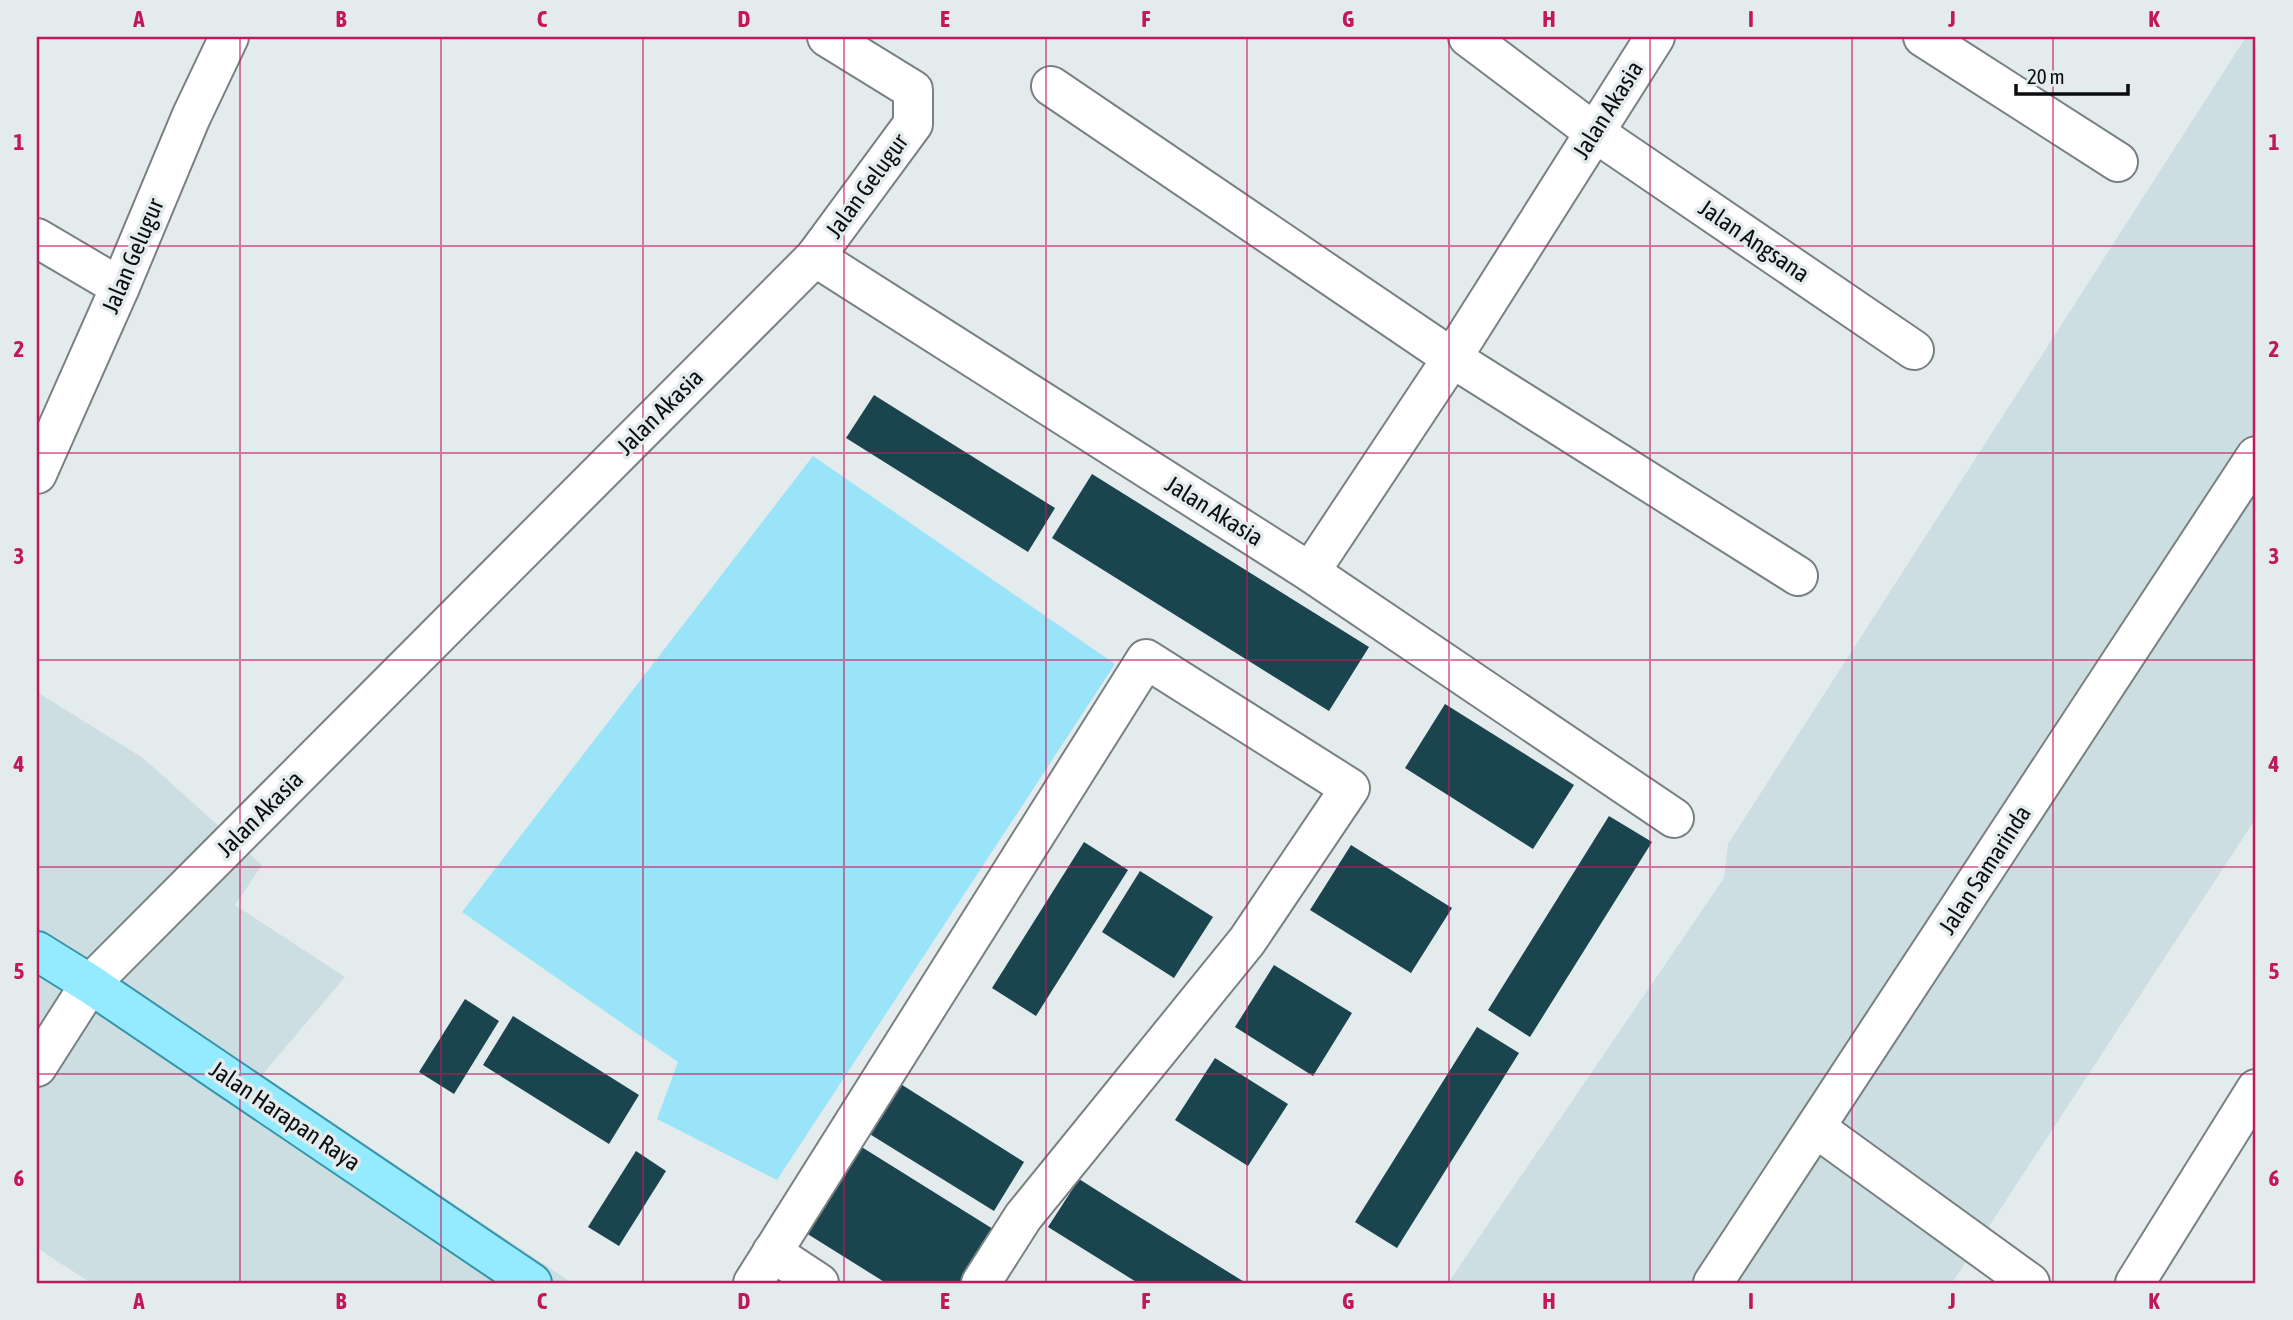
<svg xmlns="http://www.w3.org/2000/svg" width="2293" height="1320" viewBox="0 0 2293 1320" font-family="'Asap Condensed',sans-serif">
  <rect width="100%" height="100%" fill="#e3ebed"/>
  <!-- built -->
  <g fill="#cddee2">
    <path d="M2246 37H2256V818L1952 1283H1448L1724 878 1728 844Z"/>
    <path d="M37 692 143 758 262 865 235 905 345 977 262 1075 572 1283H122L118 1281 117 1283H91L37 1248Z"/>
  </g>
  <!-- green -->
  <path fill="#99e4f8" d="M813 456 1115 664 777 1180 657 1119 678 1062 462 912Z"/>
  <!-- building -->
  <g fill="#1a444e">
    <path d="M874 395 1055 508 1028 552 846 438Z"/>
    <path d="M1092 474 1369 647 1329 711 1052 538Z"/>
    <path d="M1445 704 1574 785 1533 849 1405 768Z"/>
    <path d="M1609 816 1652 842 1530 1037 1488 1010Z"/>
    <path d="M1084 842 1128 870 1036 1016 992 988Z"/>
    <path d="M1351 845 1452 908 1411 973 1310 910Z"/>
    <path d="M1140 871 1213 917 1174 978 1102 932Z"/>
    <path d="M1274 965 1352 1013 1313 1076 1235 1027Z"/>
    <path d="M465 999 499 1021 454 1094 419 1072Z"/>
    <path d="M513 1016 639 1095 609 1144 483 1065Z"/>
    <path d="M1477 1027 1519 1053 1397 1248 1355 1222Z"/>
    <path d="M1215 1058 1288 1104 1248 1166 1175 1120Z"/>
    <path d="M899 1083 1024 1162 994 1211 868 1133Z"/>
    <path d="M860 1146 993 1229 959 1283H886L806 1233Z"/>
    <path d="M636 1151 666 1171 619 1246 588 1227Z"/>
    <path d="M1079 1179 1120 1205 1246 1283H1138L1048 1227Z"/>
  </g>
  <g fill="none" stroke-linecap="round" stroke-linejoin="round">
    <!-- minor casing -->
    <g stroke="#798082" stroke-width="42">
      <g id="minor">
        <path d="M1468 37 1594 132 1914 350"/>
        <path d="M1923 37 2118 162"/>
        <path d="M1051 86 1452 358 1798 576"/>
        <path d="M37 238 120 287"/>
        <path d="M815 257 913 124V90L827 37"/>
        <path d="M37 474 120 287 191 117 229 37"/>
        <path d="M1310 572 1452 358 1655 37"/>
        <path d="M37 1067 90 984 815 257 1310 572 1674 818"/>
        <path d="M1816 1128 2030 1283"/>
        <path d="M772 1252 819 1283"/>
        <path d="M753 1283 1146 659 1350 788 1247 941 1023 1217 981 1283"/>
        <path d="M1713 1283 2256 456"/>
        <path d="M2135 1283 2256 1089"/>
      </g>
    </g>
    <!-- major casing -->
    <g stroke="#3694ab" stroke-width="42">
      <path id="major" d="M37 951 90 984 532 1283"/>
    </g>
    <!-- minor -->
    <use href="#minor" stroke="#fff" stroke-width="38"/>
    <!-- major -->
    <use href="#major" stroke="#94ebff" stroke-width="38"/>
  </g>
  <!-- grid -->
  <path fill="none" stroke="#c2185b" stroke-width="2" stroke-opacity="0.55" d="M240 37V1283M441 37V1283M643 37V1283M844 37V1283M1046 37V1283M1247 37V1283M1449 37V1283M1650 37V1283M1852 37V1283M2053 37V1283M37 246H2256M37 453H2256M37 660H2256M37 867H2256M37 1074H2256"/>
  <g text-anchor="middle" stroke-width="7" stroke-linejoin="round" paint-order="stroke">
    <!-- street labels -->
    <g font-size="24" fill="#0b0d0e" stroke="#e3ebed">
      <text transform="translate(1608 110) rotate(-58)" y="8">Jalan Akasia</text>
      <text transform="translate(867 186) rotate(-54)" y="8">Jalan Gelugur</text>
      <text transform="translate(1754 241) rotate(34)" y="8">Jalan Angsana</text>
      <text transform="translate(133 256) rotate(-67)" y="8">Jalan Gelugur</text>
      <text transform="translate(660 412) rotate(-45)" y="8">Jalan Akasia</text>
      <text transform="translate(1214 511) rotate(32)" y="8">Jalan Akasia</text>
      <text transform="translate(260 814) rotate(-45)" y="8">Jalan Akasia</text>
      <text transform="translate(1985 870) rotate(-57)" y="8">Jalan Samarinda</text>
      <text transform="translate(285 1116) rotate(34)" y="8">Jalan Harapan Raya</text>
    </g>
  </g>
  <!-- border -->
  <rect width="2293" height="1320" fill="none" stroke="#e3ebed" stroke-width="77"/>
  <!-- scale -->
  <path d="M2016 84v10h112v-10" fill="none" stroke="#0b0d0e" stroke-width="3.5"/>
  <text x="2027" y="84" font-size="21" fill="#0b0d0e" stroke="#e3ebed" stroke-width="5" paint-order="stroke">20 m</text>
  <rect x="38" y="38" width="2216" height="1244" fill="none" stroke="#c2185b" stroke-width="2.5"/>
  <g font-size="23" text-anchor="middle" font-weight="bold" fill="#c2185b">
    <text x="139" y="27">A</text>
    <text x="341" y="27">B</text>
    <text x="542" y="27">C</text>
    <text x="744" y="27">D</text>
    <text x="945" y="27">E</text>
    <text x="1146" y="27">F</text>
    <text x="1348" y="27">G</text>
    <text x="1549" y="27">H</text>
    <text x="1751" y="27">I</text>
    <text x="1952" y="27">J</text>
    <text x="2154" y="27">K</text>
    <text x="19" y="150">1</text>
    <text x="2274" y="150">1</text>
    <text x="19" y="357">2</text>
    <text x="2274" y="357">2</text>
    <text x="19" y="564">3</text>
    <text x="2274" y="564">3</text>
    <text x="19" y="772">4</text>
    <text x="2274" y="772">4</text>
    <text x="19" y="979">5</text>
    <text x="2274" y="979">5</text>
    <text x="19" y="1186">6</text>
    <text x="2274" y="1186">6</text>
    <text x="139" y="1309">A</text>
    <text x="341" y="1309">B</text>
    <text x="542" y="1309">C</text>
    <text x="744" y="1309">D</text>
    <text x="945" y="1309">E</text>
    <text x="1146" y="1309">F</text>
    <text x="1348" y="1309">G</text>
    <text x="1549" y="1309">H</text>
    <text x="1751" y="1309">I</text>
    <text x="1952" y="1309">J</text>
    <text x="2154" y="1309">K</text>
  </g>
</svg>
